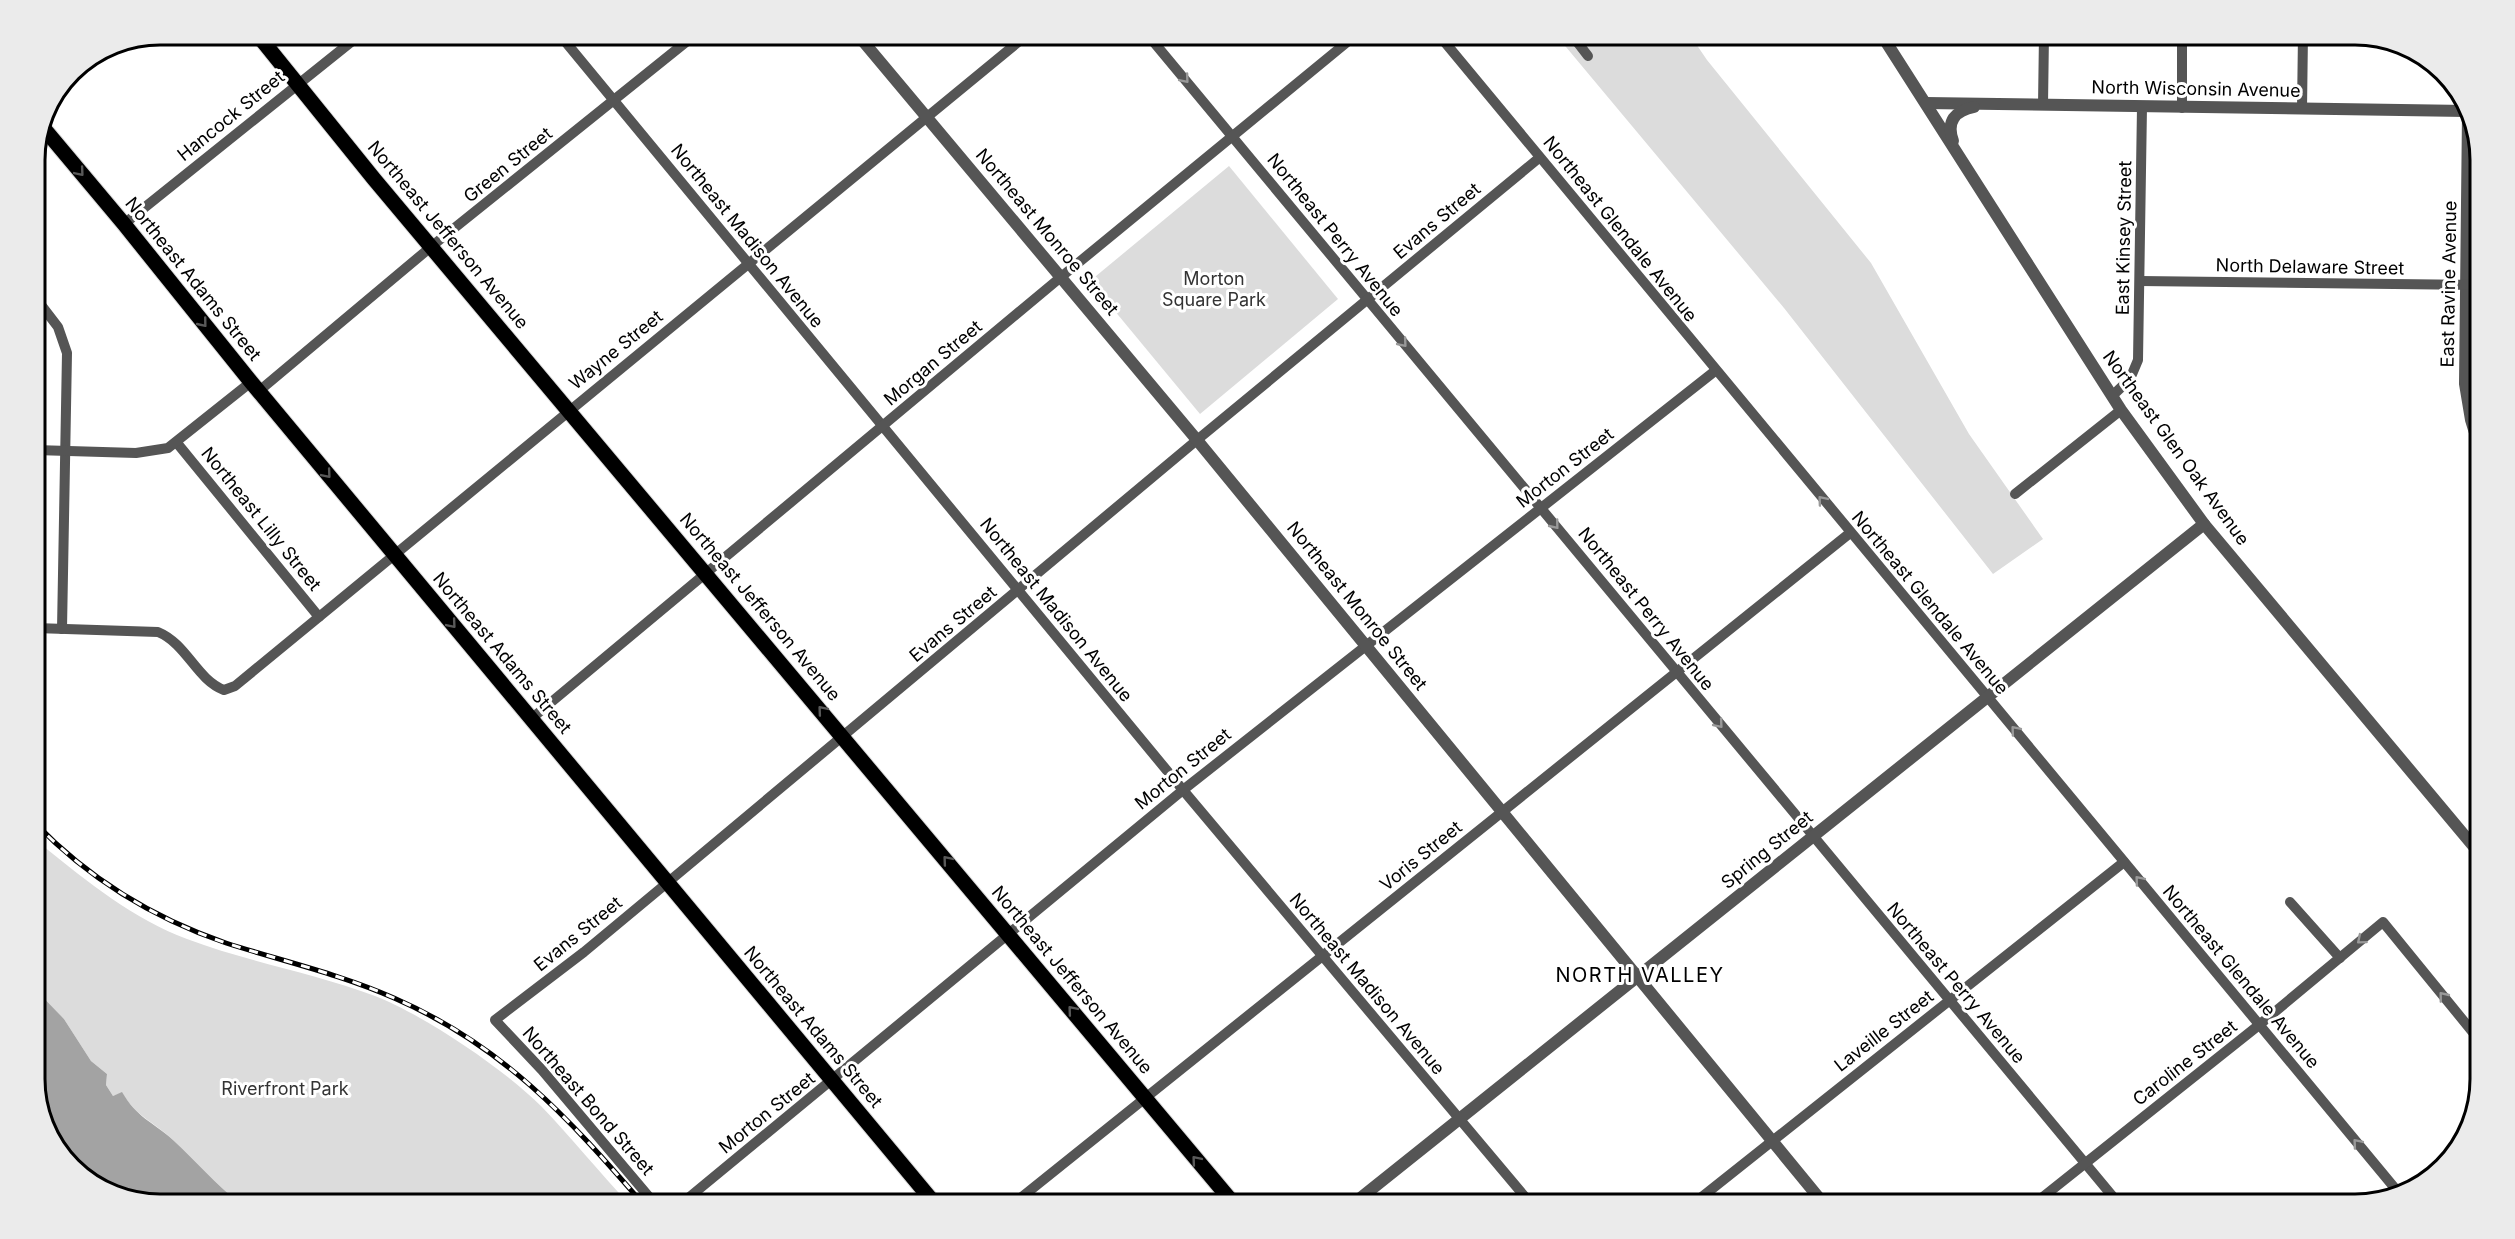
<svg xmlns="http://www.w3.org/2000/svg" width="2515" height="1239" viewBox="0 0 2515 1239" font-family="Inter,sans-serif">
  <rect width="100%" height="100%" fill="#fff"/>
  <!-- green -->
  <g fill="#dcdcdc">
    <path d="M1556 35H1690L1707 60 1871 263 1969 434 2043 539 1993 574 1784 308Z"/>
    <path d="M1229 166 1338 299 1200 414 1090 281Z"/>
    <path d="M35 836 43 846C88 882 133 919 187 939 248 962 314 973 375 996 424 1015 504 1069 541 1106 571 1137 599 1172 629 1204H241C216 1185 196 1161 173 1140 153 1121 138 1118 122 1093L113 1096 106 1085 107 1074 91 1061 64 1019 35 989Z"/>
  </g>
  <!-- water -->
  <path fill="#a3a3a3" d="M35 989 64 1019 91 1061 107 1074 106 1085 113 1096 122 1092C137 1118 152 1121 173 1140 196 1161 216 1185 241 1204H160L105 1192 56 1149 35 1088Z"/>
  <g fill="none" stroke-linecap="round" stroke-linejoin="round">
    <!-- primary casing -->
    <g stroke="#dbdbdb" stroke-width="17">
      <g id="primary">
        <path d="M257 34 374 179 1234 1204"/>
        <path d="M41 125 124 224 251 382 935 1204"/>
      </g>
    </g>
    <!-- minor -->
    <g stroke="#555" stroke-width="10">
      <path d="M559 34 1183 790 1531 1204"/>
      <path d="M1147 34 2119 1204"/>
      <path d="M1438 34 2398 1192"/>
      <path d="M1571 34 1588 56"/>
      <path d="M2043 105 2044 34"/>
      <path d="M2182 108V34"/>
      <path d="M2302 109 2303 34"/>
      <path d="M2467 114 2464 384 2470 420 2480 452"/>
      <path d="M124 224 361 34"/>
      <path d="M2140 281 2480 285"/>
      <path d="M35 297 58 327 67 353 62 629"/>
      <path d="M259 391 432 246 696 34"/>
      <path d="M2112 396 2130 379 2138 360 2142 107"/>
      <path d="M177 443 319 617"/>
      <path d="M35 450 136 453 168 448 251 382"/>
      <path d="M2015 494 2121 410"/>
      <path d="M35 628 158 632C187 644 196 679 224 690L235 686 1028 34"/>
      <path d="M531 719 1061 277 1357 34"/>
      <path d="M2290 902 2340 958"/>
      <path d="M655 1204 542 1070 495 1020 584 952 667 883 1197 440 1539 158"/>
      <path d="M681 1204 1183 790 1715 371"/>
      <path d="M1013 1204 1850 533"/>
      <path d="M1693 1204 2124 862"/>
      <path d="M2034 1204 2259 1025 2383 922 2480 1041"/>
    </g>
    <!-- tertiary -->
    <g stroke="#555" stroke-width="12">
      <path d="M857 34 1197 440 1824 1204"/>
      <path d="M1881 34 2121 410 2204 524 2480 854"/>
      <path d="M1926 103 2466 111"/>
      <path d="M1953 141C1946 121 1955 111 1974 107"/>
      <path d="M1353 1204 2204 524"/>
    </g>
    <!-- primary -->
    <use href="#primary" stroke="#000" stroke-width="15"/>
    <!-- rail casing -->
    <g stroke="#000" stroke-width="5">
      <path id="rail" d="M35 823C88 878 153 918 226 943 282 961 340 974 394 998 502 1045 568 1117 643 1204"/>
    </g>
    <!-- rail -->
    <use href="#rail" stroke="#fff" stroke-width="3" stroke-dasharray="9" stroke-linecap="butt"/>
  </g>
  <!-- one-way arrows -->
  <defs><path id="oneway-chevron" d="M-2-3.5L2.5 0L-2 3.5" fill="none" stroke-width="1.6" stroke-linecap="round" stroke-linejoin="round" transform="scale(1.5)"/></defs>
  <g stroke="#999">
    <use href="#oneway-chevron" transform="translate(1185 79) rotate(50)"/>
    <use href="#oneway-chevron" transform="translate(1403 343) rotate(50)"/>
    <use href="#oneway-chevron" transform="translate(1822 500) rotate(-130)"/>
    <use href="#oneway-chevron" transform="translate(1555 525) rotate(51)"/>
    <use href="#oneway-chevron" transform="translate(1719 724) rotate(50)"/>
    <use href="#oneway-chevron" transform="translate(2015 730) rotate(-130)"/>
    <use href="#oneway-chevron" transform="translate(2139 880) rotate(-130)"/>
    <use href="#oneway-chevron" transform="translate(2361 940) rotate(140)"/>
    <use href="#oneway-chevron" transform="translate(2443 996) rotate(-129)"/>
    <use href="#oneway-chevron" transform="translate(2357 1143) rotate(-130)"/>
  </g>
  <g stroke="#595959">
    <use href="#oneway-chevron" transform="translate(80 172) rotate(50)"/>
    <use href="#oneway-chevron" transform="translate(203 323) rotate(51)"/>
    <use href="#oneway-chevron" transform="translate(327 474) rotate(50)"/>
    <use href="#oneway-chevron" transform="translate(452 624) rotate(50)"/>
    <use href="#oneway-chevron" transform="translate(822 710) rotate(-130)"/>
    <use href="#oneway-chevron" transform="translate(947 860) rotate(-130)"/>
    <use href="#oneway-chevron" transform="translate(1072 1010) rotate(-130)"/>
    <use href="#oneway-chevron" transform="translate(1196 1160) rotate(-130)"/>
  </g>
  <g text-anchor="middle" stroke-width="6" stroke-linejoin="round" paint-order="stroke">
    <!-- street labels -->
    <g font-size="18" fill="#000" stroke="#fff">
      <text transform="translate(2196 89) rotate(1)" y="6">North Wisconsin Avenue</text>
      <text transform="translate(231 116) rotate(-39)" y="6">Hancock Street</text>
      <text transform="translate(508 165) rotate(-39)" y="6">Green Street</text>
      <text transform="translate(1437 221) rotate(-40)" y="6">Evans Street</text>
      <text transform="translate(1620 229) rotate(51)" y="6">Northeast Glendale Avenue</text>
      <text transform="translate(1047 232) rotate(50)" y="6">Northeast Monroe Street</text>
      <text transform="translate(448 235) rotate(50)" y="6">Northeast Jefferson Avenue</text>
      <text transform="translate(1335 235) rotate(51)" y="6">Northeast Perry Avenue</text>
      <text transform="translate(747 236) rotate(51)" y="6">Northeast Madison Avenue</text>
      <text transform="translate(2124 238) rotate(-89)" y="6">East Kinsey Street</text>
      <text transform="translate(2310 267) rotate(1)" y="6">North Delaware Street</text>
      <text transform="translate(193 279) rotate(51)" y="6">Northeast Adams Street</text>
      <text transform="translate(2449 284) rotate(-89)" y="6">East Ravine Avenue</text>
      <text transform="translate(616 350) rotate(-39)" y="6">Wayne Street</text>
      <text transform="translate(933 363) rotate(-40)" y="6">Morgan Street</text>
      <text transform="translate(2176 448) rotate(54)" y="6">Northeast Glen Oak Avenue</text>
      <text transform="translate(1565 468) rotate(-38)" y="6">Morton Street</text>
      <text transform="translate(261 519) rotate(51)" y="6">Northeast Lilly Street</text>
      <text transform="translate(1930 603) rotate(50)" y="6">Northeast Glendale Avenue</text>
      <text transform="translate(1357 606) rotate(51)" y="6">Northeast Monroe Street</text>
      <text transform="translate(760 607) rotate(50)" y="6">Northeast Jefferson Avenue</text>
      <text transform="translate(1646 609) rotate(51)" y="6">Northeast Perry Avenue</text>
      <text transform="translate(1056 610) rotate(51)" y="6">Northeast Madison Avenue</text>
      <text transform="translate(953 624) rotate(-40)" y="6">Evans Street</text>
      <text transform="translate(502 653) rotate(50)" y="6">Northeast Adams Street</text>
      <text transform="translate(1183 769) rotate(-39)" y="6">Morton Street</text>
      <text transform="translate(1767 850) rotate(-39)" y="6">Spring Street</text>
      <text transform="translate(1421 856) rotate(-39)" y="6">Voris Street</text>
      <text transform="translate(578 934) rotate(-39)" y="6">Evans Street</text>
      <text transform="translate(2241 977) rotate(50)" y="6">Northeast Glendale Avenue</text>
      <text transform="translate(1072 980) rotate(50)" y="6">Northeast Jefferson Avenue</text>
      <text transform="translate(1956 983) rotate(50)" y="6">Northeast Perry Avenue</text>
      <text transform="translate(1367 984) rotate(50)" y="6">Northeast Madison Avenue</text>
      <text transform="translate(813 1027) rotate(50)" y="6">Northeast Adams Street</text>
      <text transform="translate(1884 1031) rotate(-38)" y="6">Laveille Street</text>
      <text transform="translate(2185 1063) rotate(-38)" y="6">Caroline Street</text>
      <text transform="translate(588 1101) rotate(49)" y="6">Northeast Bond Street</text>
      <text transform="translate(767 1113) rotate(-39)" y="6">Morton Street</text>
    </g>
    <!-- park labels -->
    <g font-size="18" fill="#333" stroke="#fff">
      <text x="1214" y="285">Morton<tspan x="1214" dy="21">Square Park</tspan></text>
      <text x="285" y="1095">Riverfront Park</text>
    </g>
    <!-- neighbourhood labels -->
    <g font-size="20" letter-spacing="1.5" fill="#000" stroke="#fff">
      <text x="1640" y="982">NORTH VALLEY</text>
    </g>
  </g>
  <!-- crop -->
  <path d="M0 0H2515V1239H0ZM160 45H2355A115 115 0 0 1 2470 160V1079A115 115 0 0 1 2355 1194H160A115 115 0 0 1 45 1079V160A115 115 0 0 1 160 45Z" fill="#ebebeb" fill-rule="evenodd"/>
  <path fill="none" stroke="#000" stroke-width="3" d="M160 45H2355A115 115 0 0 1 2470 160V1079A115 115 0 0 1 2355 1194H160A115 115 0 0 1 45 1079V160A115 115 0 0 1 160 45Z"/>
</svg>
